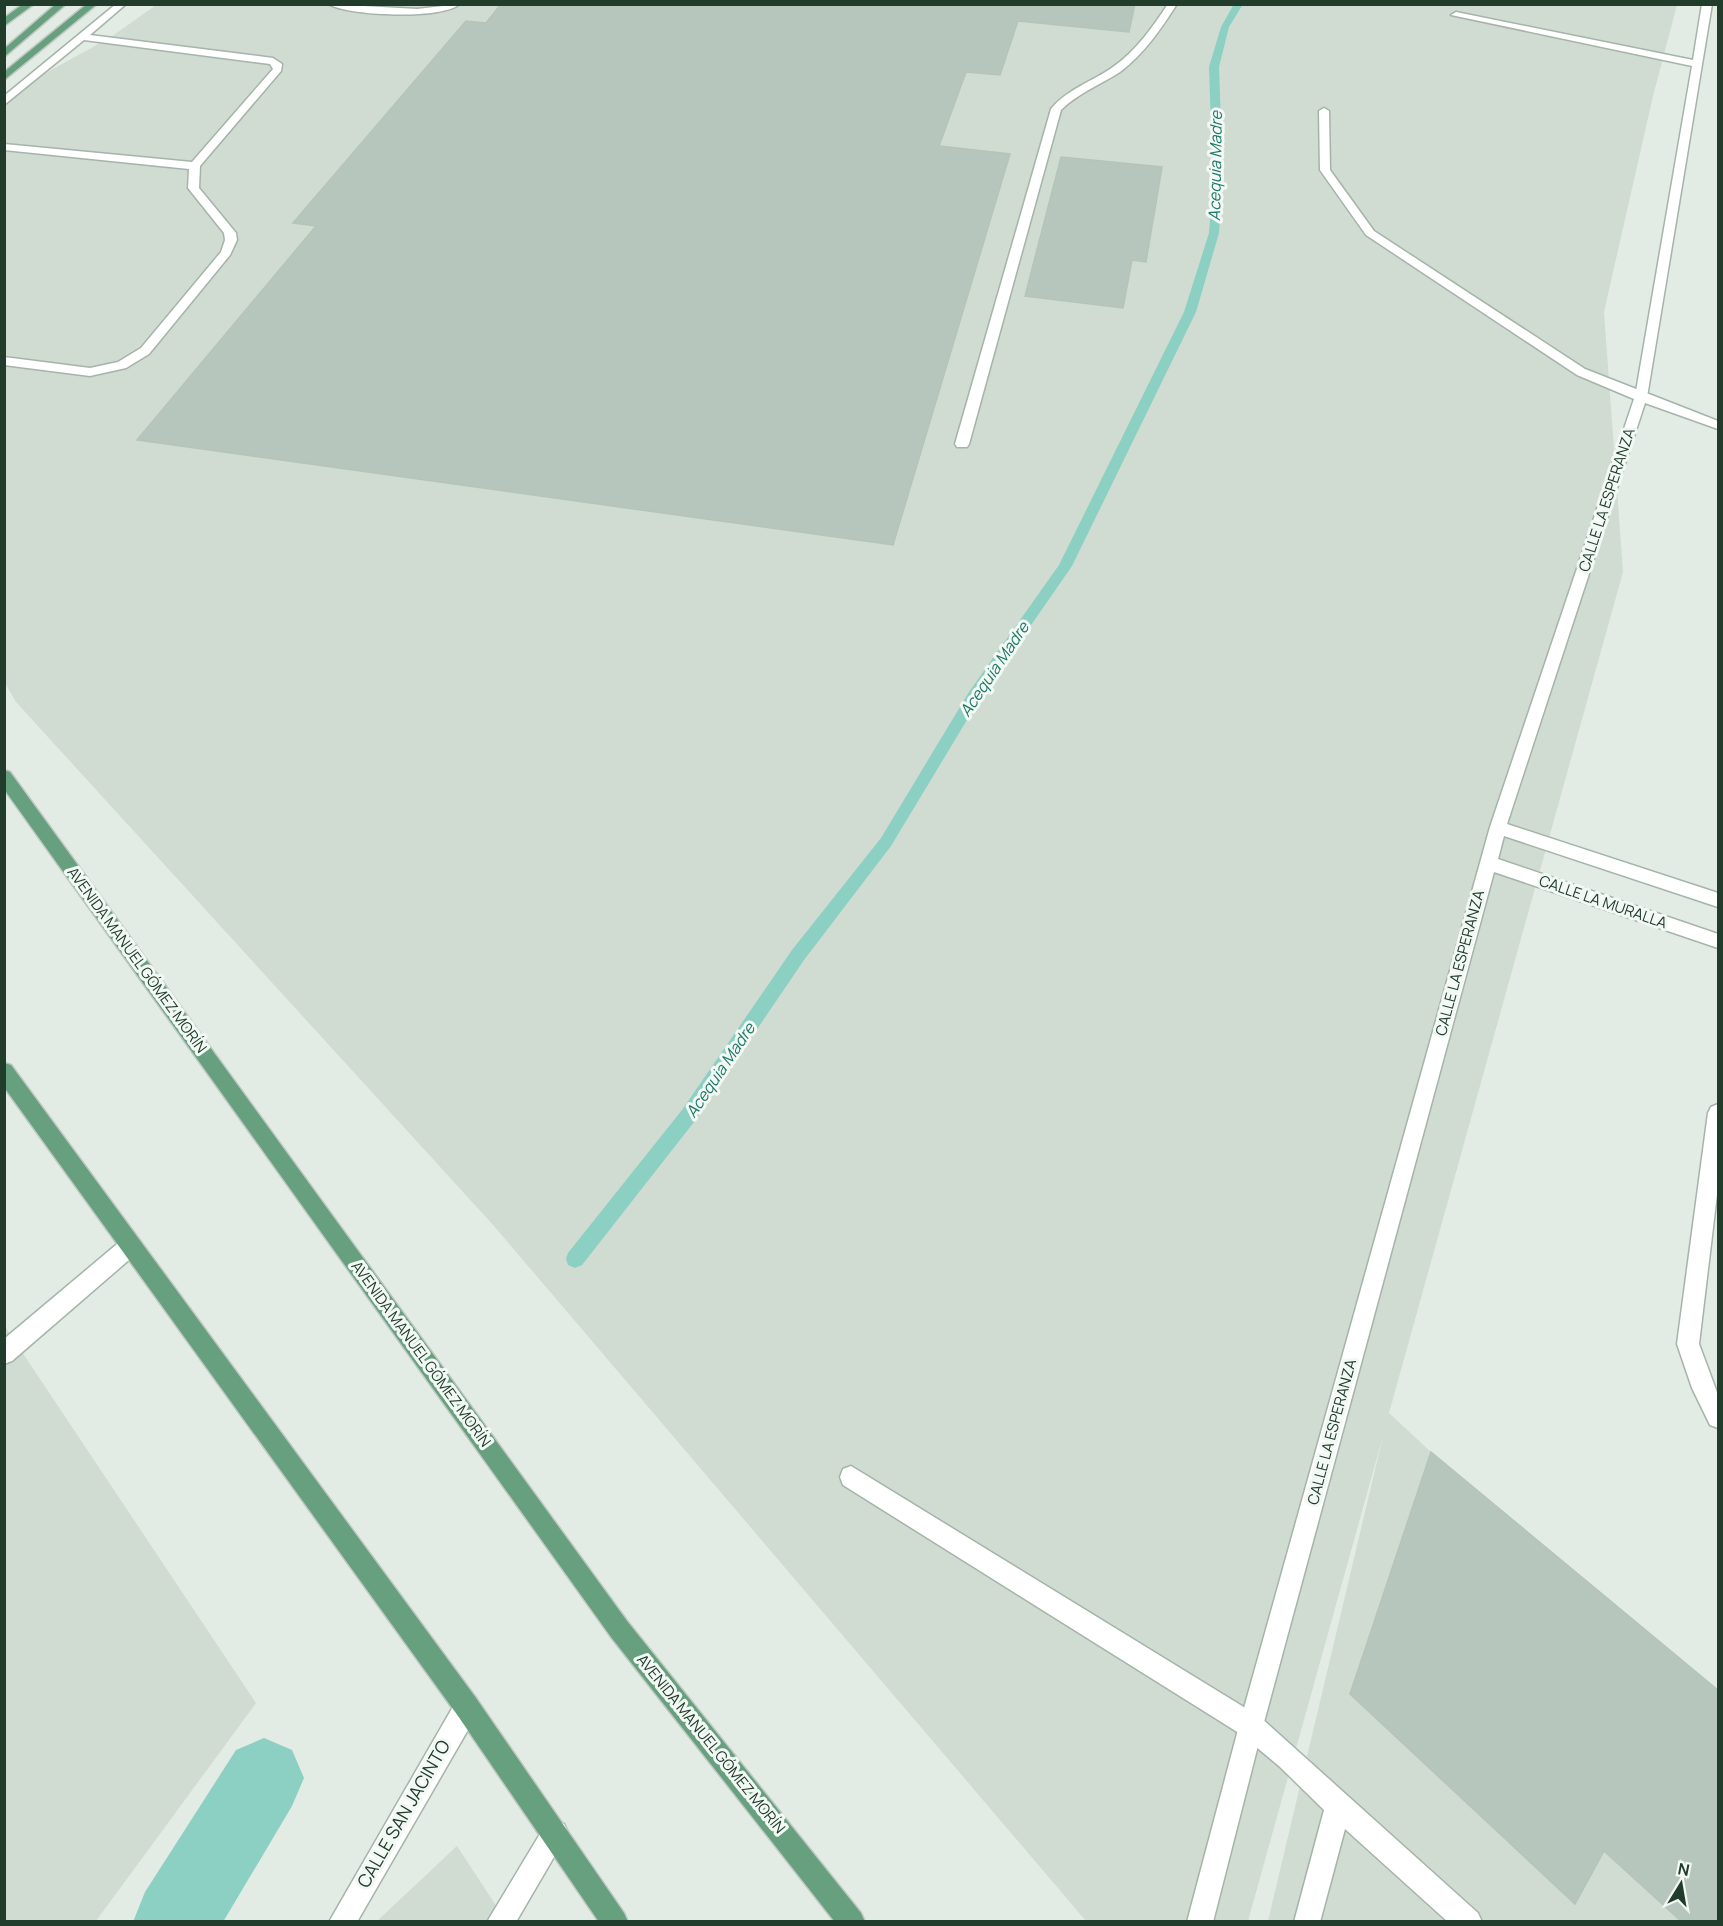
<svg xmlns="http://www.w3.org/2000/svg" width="1723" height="1926" viewBox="0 0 1723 1926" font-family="Manrope,sans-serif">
  <rect width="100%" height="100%" fill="#e2ece4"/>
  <!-- built -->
  <g fill="#d0dbd2">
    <path d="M156 5H1677L1653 96 1604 312 1623 572 1389 1413 1431 1452 1718 1690V1921H1268L1383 1436 1248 1921H1086L494 1226 16 702 4 681V96L111 37Z"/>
    <path d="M4 1325 256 1703 96 1921H5Z"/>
    <path d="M457 1846 506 1921 376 1922Z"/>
  </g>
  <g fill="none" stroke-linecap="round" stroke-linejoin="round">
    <!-- stream -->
    <path fill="#8bd0c2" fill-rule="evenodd" d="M1234 4H1243L1229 27 1219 67 1223 183 1219 233 1196 312 1072 566 979 700 891 846 804 960 694 1122 582 1265 575 1268 568 1265 566 1259 568 1253 682 1110 792 950 881 838 969 692 1059 565 1184 312 1209 233 1213 183 1209 67 1221 27Z"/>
    <!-- canal -->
    <path fill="#8bd0c2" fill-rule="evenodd" d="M264 1738 292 1750 304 1778 292 1806 223 1922H133L145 1892 236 1750Z"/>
  </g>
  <!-- building -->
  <g fill="#b7c6bc" stroke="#b4c5b8" stroke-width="1.5">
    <path d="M501 4H1135L1129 32 1018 21 1000 75 966 72 939 146 1010 154 893 545 137 440 316 226 293 223 466 21 486 23Z"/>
    <path d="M1061 157 1162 167 1146 262 1132 260 1123 308 1025 296Z"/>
    <path d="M1431 1452 1718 1690V1922H1682L1604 1851 1575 1904 1350 1694Z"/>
  </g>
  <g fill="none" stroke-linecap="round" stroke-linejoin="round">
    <!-- service casing -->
    <g stroke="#a5b4a9" stroke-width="3">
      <g id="service">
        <path d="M116 4H126L90 35 273 58 282 64 281 71 200 166 199 188 236 233 237 240 230 255 149 354 126 368 90 376 4 365V357L90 368 118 362 141 348 221 252 225 240 224 233 188 188 189 169 4 150V144L192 162 273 69 270 64 84 40 4 105V96Z"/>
        <path d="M328 4 417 9 460 4C442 20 348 16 328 4Z"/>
        <path d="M1168 4H1177C1161 29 1144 54 1120 72 1100 85 1078 93 1061 110L969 444 967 447H957L955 444 1051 109C1067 89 1092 82 1113 67 1136 51 1152 28 1168 4Z"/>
        <path d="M1702 4H1712L1647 397 1641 401 1635 397 1692 66 1451 15 1456 12 1693 60Z"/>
        <path d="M130 1236 137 1239 140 1246 137 1253 12 1361 4 1364V1339L123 1239Z"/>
        <path d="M851 1466 1260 1717 1478 1913 1482 1922H1448L1345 1829 1320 1922H1294L1324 1810 1280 1767 1242 1735 843 1485 840 1477 843 1469Z"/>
        <path d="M555 1820 564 1824 568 1833 516 1922H487L546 1824Z"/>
      </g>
    </g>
    <!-- minor casing -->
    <g stroke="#a5b4a9" stroke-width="3">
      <g id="minor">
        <path d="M1324 108 1329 111 1330 170 1374 231 1585 369 1718 421V429L1645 403 1507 824 1718 893V907L1504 836 1498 859 1718 934V948L1494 872 1263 1726 1213 1922H1187L1239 1726 1490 827 1634 399 1577 375 1366 235 1320 170 1319 111Z"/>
        <path d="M1718 1104V1186L1699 1344 1718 1395V1428L1710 1425 1692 1388 1677 1344 1708 1113 1711 1107Z"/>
        <path d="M467 1695 476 1698 479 1707 476 1716 357 1922H329L458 1698Z"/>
      </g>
    </g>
    <!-- primary casing -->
    <g stroke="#c1c8c4" stroke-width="3">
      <g id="primary">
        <path d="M23 4H34L4 26V18Z"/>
        <path d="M56 4H66L4 57V49Z"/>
        <path d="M87 4H97L4 80V72Z"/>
        <path d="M4 770 10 772 627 1621 861 1913 865 1922H835L611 1637 4 789Z"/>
        <path d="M4 1063 11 1065 476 1698 624 1913 628 1922H599L458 1716 4 1087Z"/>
      </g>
    </g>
    <!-- service -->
    <use href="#service" fill="#fff" fill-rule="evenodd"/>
    <!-- minor -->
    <use href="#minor" fill="#fff" fill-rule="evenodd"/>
    <!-- primary -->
    <use href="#primary" fill="#67a07e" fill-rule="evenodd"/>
  </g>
  <g text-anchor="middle" stroke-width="6" stroke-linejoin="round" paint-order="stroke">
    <!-- street labels -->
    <g font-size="15" fill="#223c2c" stroke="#f2f8f3">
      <text transform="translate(1607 500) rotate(-72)" y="5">CALLE LA ESPERANZA</text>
      <text transform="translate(1603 902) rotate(19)" y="5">CALLE LA MURALLA</text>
      <text transform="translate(137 960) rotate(54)" y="5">AVENIDA MANUEL GÓMEZ MORÍN</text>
      <text transform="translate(1460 963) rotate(-75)" y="5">CALLE LA ESPERANZA</text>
      <text transform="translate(421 1354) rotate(54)" y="5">AVENIDA MANUEL GÓMEZ MORÍN</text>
      <text transform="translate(1332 1432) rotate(-75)" y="5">CALLE LA ESPERANZA</text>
      <text transform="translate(711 1744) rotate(51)" y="5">AVENIDA MANUEL GÓMEZ MORÍN</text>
    </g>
    <!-- water labels -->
    <g font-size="16" font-style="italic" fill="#1e7767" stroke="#f2f8f3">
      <text transform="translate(1215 166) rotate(-89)" y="6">Acequia Madre</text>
      <text transform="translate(994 669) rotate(-56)" y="6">Acequia Madre</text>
      <text transform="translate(720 1070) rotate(-56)" y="6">Acequia Madre</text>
    </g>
    <!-- near-street labels -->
    <g font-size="18" fill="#223c2c" stroke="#f2f8f3">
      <text transform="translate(404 1814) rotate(-60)" y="6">CALLE SAN JACINTO</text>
    </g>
  </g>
  <!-- border -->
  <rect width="1723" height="1926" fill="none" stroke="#223c2c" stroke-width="12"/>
  <!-- north arrow -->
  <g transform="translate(1681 1884) rotate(11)" stroke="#f2f8f3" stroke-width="4.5" paint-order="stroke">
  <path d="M0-4.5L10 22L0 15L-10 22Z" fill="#223c2c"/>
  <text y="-9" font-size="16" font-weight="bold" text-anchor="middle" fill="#223c2c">N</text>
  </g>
</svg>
